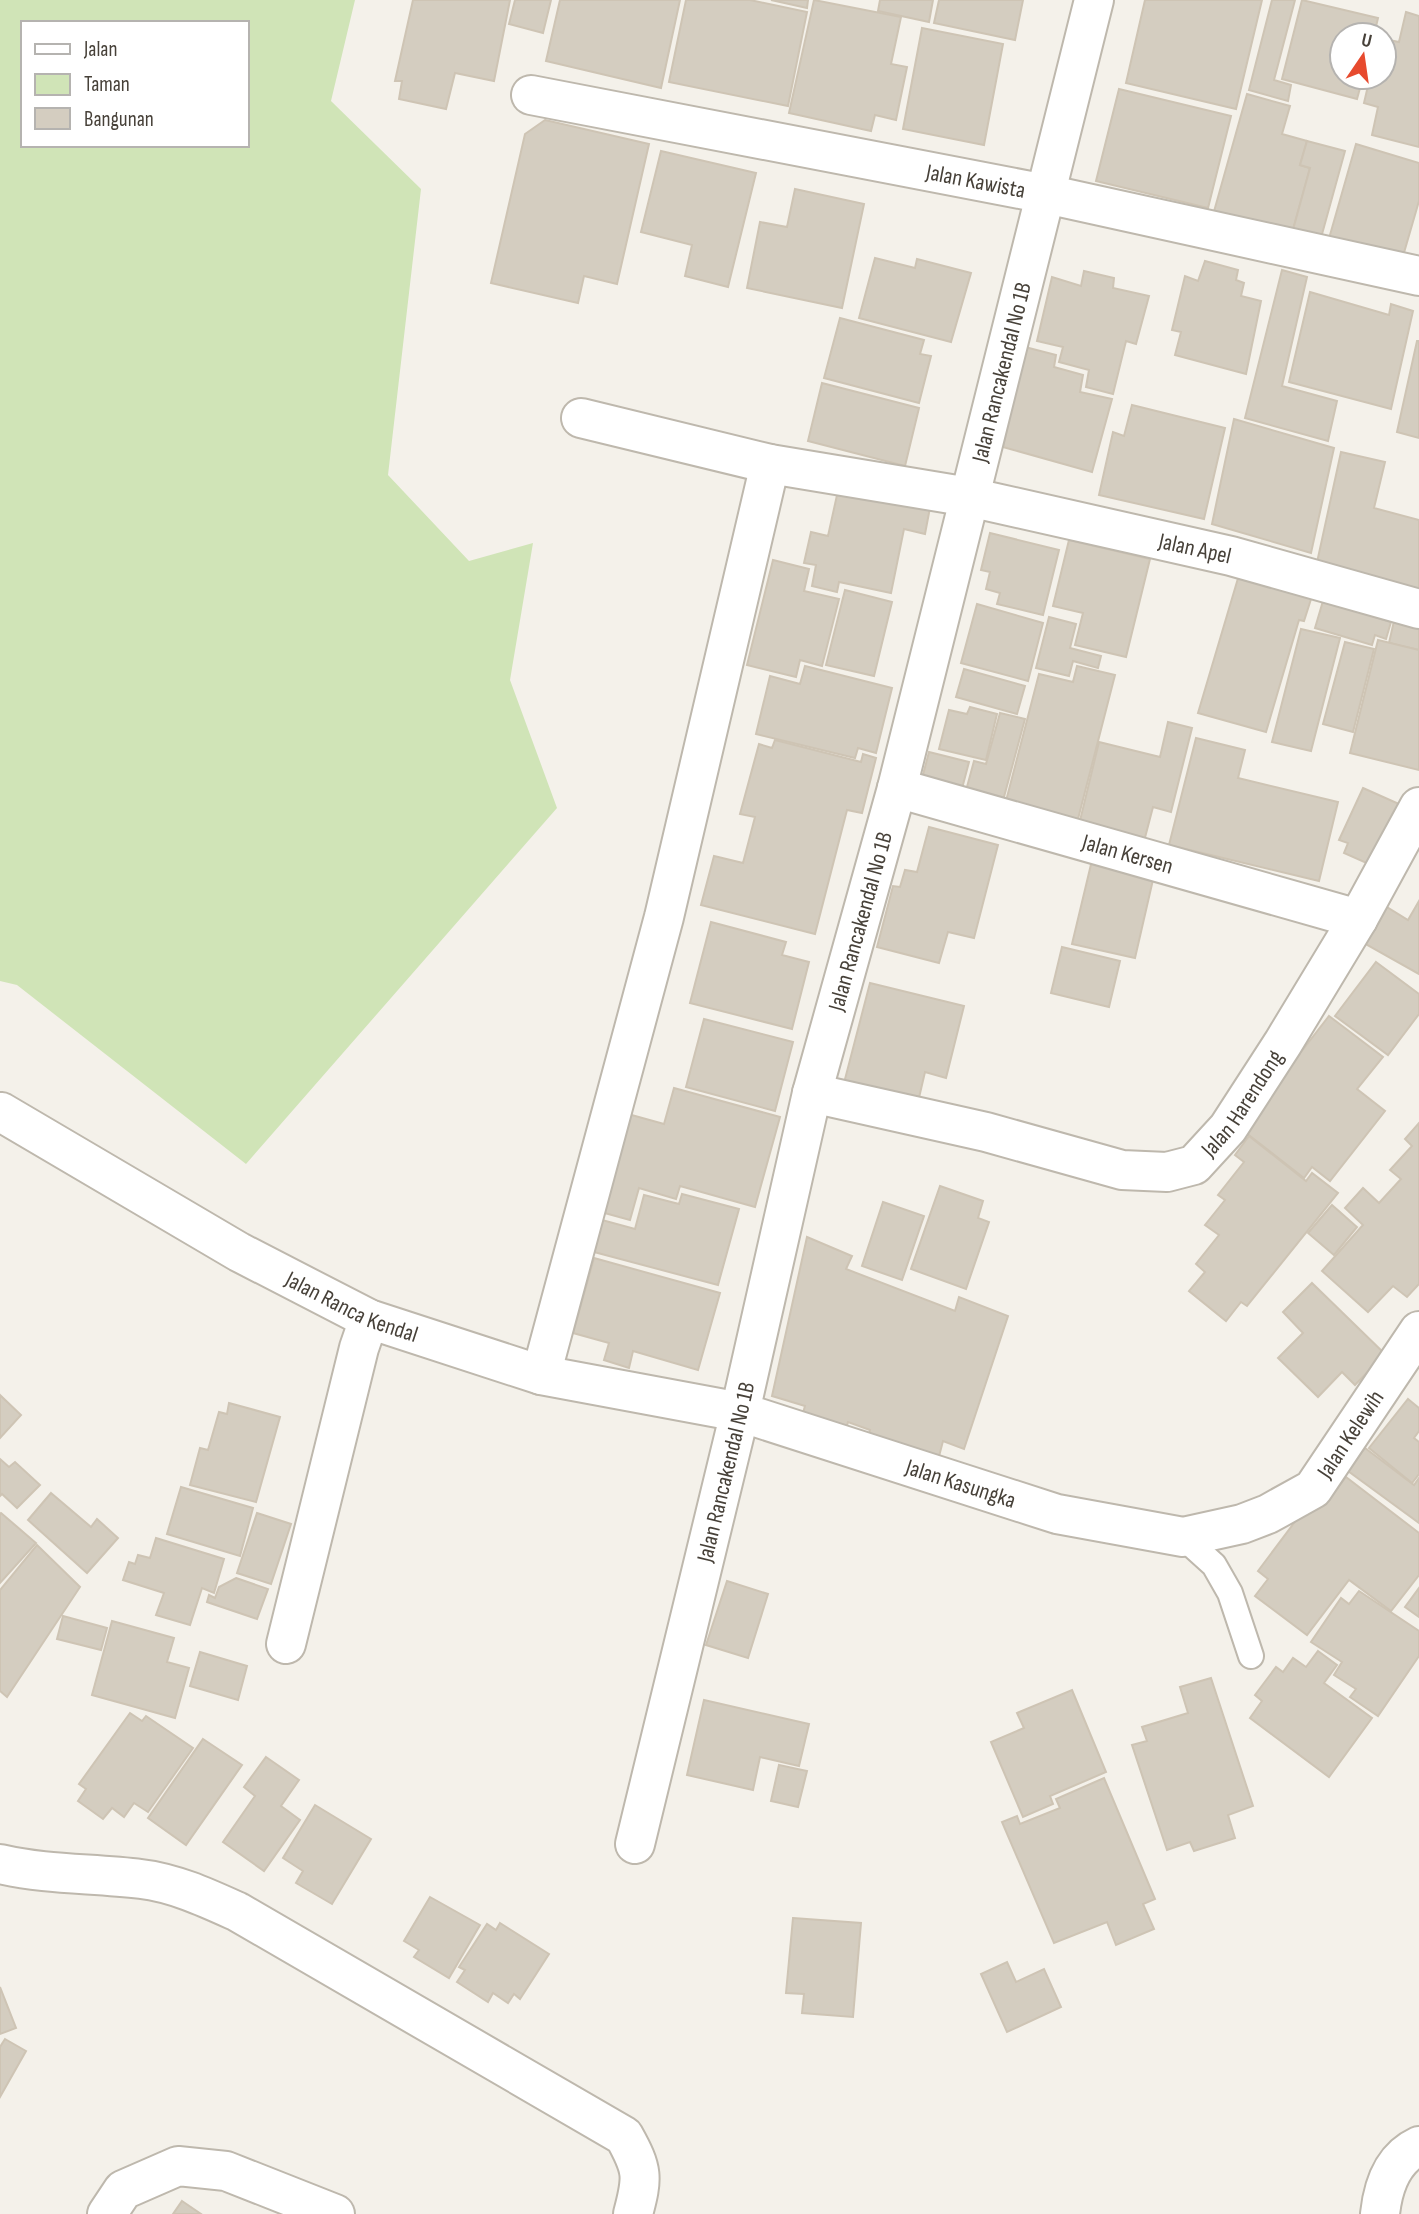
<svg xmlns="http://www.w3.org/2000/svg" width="1419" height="2214" viewBox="0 0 1419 2214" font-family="'Sofia Sans Condensed',sans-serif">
  <rect width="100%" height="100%" fill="#f4f1ea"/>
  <!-- green -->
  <path fill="#d0e4b7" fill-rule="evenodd" d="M0 0H355L331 101 421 189 388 475 469 561 533 543 510 680 557 808 246 1164 17 985 0 981ZM23 23H247V145H23Z"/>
  <!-- building -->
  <g fill="#d4cdc0" stroke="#cec4b4" stroke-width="2">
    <path d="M413 0H510L494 81 455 73 446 109 399 99 402 81H395Z"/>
    <path d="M515 0H551L543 33 509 24Z"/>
    <path d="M560 0H680L661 88 546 61Z"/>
    <path d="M686 0H750L807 12 788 106 669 82Z"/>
    <path d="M771 0H808L807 8Z"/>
    <path d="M814 0 901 17 891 64 907 67 896 120 875 115 871 131 789 113Z"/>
    <path d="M880 0H933L929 22 878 11Z"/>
    <path d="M939 0H1023L1015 40 934 23Z"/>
    <path d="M1145 0H1262L1236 109 1126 83Z"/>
    <path d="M1272 0H1295L1274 80 1291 85 1288 101 1249 90Z"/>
    <path d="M1302 0 1378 18 1374 35H1342V77H1363L1357 99 1282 79Z"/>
    <path d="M1406 12 1419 16V147L1372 135 1378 107 1364 103 1370 77H1384V39L1399 42Z"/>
    <path d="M922 28 1003 44 984 145 903 129Z"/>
    <path d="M1119 89 1231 116 1208 208 1096 181Z"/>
    <path d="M1247 94 1290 106 1282 134 1307 141 1300 165 1310 168 1291 237 1213 215Z"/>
    <path d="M545 120 649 144 617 284 584 276 578 303 491 283 525 134Z"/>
    <path d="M1307 141 1345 151 1319 245 1291 237 1310 168 1300 165Z"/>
    <path d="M1356 144 1419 163V201L1401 263 1328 242Z"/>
    <path d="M661 151 756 173 728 287 685 276 692 245 641 232Z"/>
    <path d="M795 189 864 204 842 308 747 288 760 222 787 227Z"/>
    <path d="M875 258 915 268 917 259 971 273 951 342 859 318Z"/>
    <path d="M1205 261 1238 270 1236 280 1244 283 1241 296 1261 301 1246 374 1175 355 1181 332 1172 330 1185 276 1198 281Z"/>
    <path d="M1282 270 1307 277 1282 386 1337 401 1328 441 1245 418Z"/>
    <path d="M1084 271 1114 278 1113 288 1149 296 1136 344 1126 341 1113 394 1086 387 1089 370 1059 362 1063 347 1037 341 1052 277 1081 286Z"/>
    <path d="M1310 292 1389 315 1391 304 1413 311 1391 409 1289 382Z"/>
    <path d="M840 318 924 340 920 354 931 356 919 403 824 378Z"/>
    <path d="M1417 341H1419V438L1397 432Z"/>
    <path d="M1025 347 1056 355 1054 367 1083 375 1080 392 1112 399 1092 472 1003 447Z"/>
    <path d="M822 383 919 408 905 466 808 441Z"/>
    <path d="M1132 405 1225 428 1204 519 1099 495 1113 432 1124 436Z"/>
    <path d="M1234 419 1334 448 1311 553 1212 524Z"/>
    <path d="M1341 452 1385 462 1374 508 1419 520V598L1316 567Z"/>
    <path d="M839 486 932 497 925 534 904 529 891 593 839 582 837 592 812 586 816 565 804 563 811 532 828 536Z"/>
    <path d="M990 533 1059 550 1043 615 997 604 1000 593 986 589 990 572 981 570Z"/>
    <path d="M1069 540 1150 559 1126 657 1075 645 1083 613 1053 606Z"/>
    <path d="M773 560 809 569 804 591 839 599 822 666 800 660 796 677 747 665Z"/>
    <path d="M1239 575 1312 596 1304 621 1299 620 1266 732 1198 713Z"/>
    <path d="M845 590 892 602 874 676 826 665Z"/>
    <path d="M1323 601 1391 622 1386 639 1375 635 1372 645 1315 628Z"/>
    <path d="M977 604 1043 623 1028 681 961 663Z"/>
    <path d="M1049 617 1076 624 1070 648 1101 656 1098 668 1073 661 1069 676 1036 668Z"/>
    <path d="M1394 621 1419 629V650L1389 643Z"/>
    <path d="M1301 629 1340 638 1311 751 1272 742Z"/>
    <path d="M1378 640 1419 650V770L1350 753Z"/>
    <path d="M1345 642 1374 649 1353 732 1323 724Z"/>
    <path d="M805 666 892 688 876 753 858 748 855 758 756 734 770 676 800 684Z"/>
    <path d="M1077 666 1115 675 1078 819 1006 801 1039 674 1073 682Z"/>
    <path d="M964 669 1025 686 1017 714 956 697Z"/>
    <path d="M970 707 997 714 986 760 939 749 949 710 967 714Z"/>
    <path d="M1000 713 1025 719 1001 808 964 798 974 761 986 764Z"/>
    <path d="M1168 722 1192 728 1171 812 1153 807 1142 849 1077 833 1099 742 1160 757Z"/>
    <path d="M1196 738 1245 750 1238 778 1338 802 1319 881 1169 845Z"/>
    <path d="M775 740 861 762 863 754 876 758 862 813 847 810 815 934 701 905 714 856 743 863 755 817 740 814 759 744 772 748Z"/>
    <path d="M929 752 969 762 960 796 920 786Z"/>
    <path d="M1363 788 1408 808 1380 869 1344 853 1348 843 1339 840Z"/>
    <path d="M929 827 998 845 974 938 948 932 939 963 877 947 893 886 900 887 905 870 917 872Z"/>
    <path d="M1093 856 1155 871 1135 958 1072 944Z"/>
    <path d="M1419 901V974L1364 943 1385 906 1408 920Z"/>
    <path d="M711 922 786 942 782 955 809 962 792 1029 690 1003Z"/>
    <path d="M1062 947 1120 961 1109 1007 1051 993Z"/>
    <path d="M1376 962 1419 994V1014L1388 1055 1335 1016Z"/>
    <path d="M870 983 964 1006 946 1078 925 1072 918 1102 844 1083Z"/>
    <path d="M1329 1016 1383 1057 1357 1089 1385 1111 1330 1181 1312 1167 1304 1178 1241 1129Z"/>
    <path d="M704 1019 793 1042 775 1111 686 1087Z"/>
    <path d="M674 1088 780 1117 755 1207 680 1186 676 1199 639 1188 630 1220 601 1212 628 1114 664 1124Z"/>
    <path d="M1419 1123V1284L1407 1297 1393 1286 1368 1312 1322 1271 1363 1225 1345 1208 1363 1188 1379 1203 1401 1179 1390 1170 1412 1146 1405 1139Z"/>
    <path d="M1249 1136 1306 1181 1312 1173 1338 1193 1247 1306 1241 1302 1226 1321 1189 1291 1205 1272 1196 1264 1219 1235 1205 1225 1225 1200 1218 1195 1244 1162 1235 1155Z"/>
    <path d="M940 1186 983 1201 978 1218 989 1222 966 1289 911 1269Z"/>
    <path d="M682 1194 739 1209 718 1285 594 1252 602 1220 635 1229 644 1195 679 1204Z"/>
    <path d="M883 1202 924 1216 902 1280 862 1266Z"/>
    <path d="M1332 1205 1357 1227 1334 1255 1308 1233Z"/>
    <path d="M807 1237 852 1256 846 1269 955 1311 959 1297 1008 1316 964 1449 943 1441 937 1464 868 1439 870 1430 848 1422 846 1429 803 1413 805 1406 772 1396Z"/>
    <path d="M594 1258 720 1293 698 1370 633 1351 629 1368 604 1360 609 1343 573 1333Z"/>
    <path d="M1312 1283 1385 1354 1355 1385 1342 1372 1318 1397 1278 1358 1303 1333 1283 1312Z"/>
    <path d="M0 1395 21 1415 0 1438Z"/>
    <path d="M1408 1399 1419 1408V1431L1414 1438 1419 1442V1474L1412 1483 1369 1448Z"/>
    <path d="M229 1403 280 1417 256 1502 190 1485 200 1448 208 1450 219 1412 227 1414Z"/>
    <path d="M1365 1448 1414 1485 1419 1478V1523L1348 1471Z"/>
    <path d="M0 1459 9 1467 15 1462 40 1485 17 1508 2 1494 0 1496Z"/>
    <path d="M1346 1477 1419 1533V1575L1391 1611 1349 1580 1307 1635 1255 1596 1268 1579 1258 1571 1318 1491 1329 1499Z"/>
    <path d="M181 1487 253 1508 240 1556 167 1534Z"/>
    <path d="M51 1493 91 1527 97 1519 118 1538 87 1573 28 1520Z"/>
    <path d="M1 1513 36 1543 0 1583V1514Z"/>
    <path d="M257 1513 291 1524 271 1584 237 1573Z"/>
    <path d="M156 1538 224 1559 214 1593 202 1588 190 1625 156 1615 164 1593 123 1580 129 1562 135 1564 138 1555 150 1558Z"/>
    <path d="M37 1545 80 1587 7 1697 0 1691V1590Z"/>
    <path d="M236 1578 268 1589 257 1619 207 1602 209 1595 215 1598 219 1587Z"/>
    <path d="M727 1581 768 1594 748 1658 706 1645Z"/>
    <path d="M1419 1588V1617L1405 1607Z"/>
    <path d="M1359 1591 1419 1631V1656L1378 1716 1350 1697 1356 1689 1334 1675 1342 1662 1311 1642 1341 1598 1349 1604Z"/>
    <path d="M63 1616 107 1628 101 1650 57 1639Z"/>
    <path d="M112 1621 174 1638 167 1662 189 1668 175 1718 92 1695Z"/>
    <path d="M1318 1651 1337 1665 1324 1683 1372 1718 1329 1777 1250 1718 1262 1701 1255 1695 1276 1667 1283 1672 1293 1658 1306 1667Z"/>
    <path d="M200 1652 247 1666 238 1700 190 1686Z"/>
    <path d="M1211 1678 1253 1806 1228 1815 1235 1838 1194 1851 1190 1842 1167 1850 1132 1745 1147 1741 1142 1727 1188 1713 1180 1687Z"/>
    <path d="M1072 1690 1106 1772 1050 1796 1053 1804 1023 1817 991 1742 1024 1728 1017 1713Z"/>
    <path d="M704 1700 809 1724 799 1766 760 1757 753 1790 687 1775Z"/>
    <path d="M130 1713 142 1721 146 1716 193 1748 148 1812 134 1803 124 1817 112 1808 103 1819 78 1801 86 1789 79 1784Z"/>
    <path d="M203 1739 242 1765 186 1845 148 1818Z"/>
    <path d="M266 1757 299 1780 281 1806 300 1820 264 1871 223 1842 255 1796 244 1787Z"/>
    <path d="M779 1765 807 1771 798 1807 771 1801Z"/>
    <path d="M1104 1778 1155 1899 1143 1904 1154 1929 1116 1945 1107 1922 1054 1943 1002 1822 1017 1816 1020 1824 1060 1808 1056 1799Z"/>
    <path d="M315 1805 371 1839 332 1904 296 1883 303 1871 283 1858Z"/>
    <path d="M430 1897 480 1925 449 1978 414 1957 419 1950 404 1941Z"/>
    <path d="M793 1918 861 1923 853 2017 802 2013 804 1994 786 1993Z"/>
    <path d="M500 1923 549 1954 520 1999 514 1994 508 2003 493 1993 488 2002 457 1982 465 1970 459 1967 487 1924 496 1930Z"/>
    <path d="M1007 1962 1016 1982 1044 1969 1061 2007 1007 2032 981 1974Z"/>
    <path d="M0 1987 16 2028 0 2034Z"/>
    <path d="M5 2039 26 2051 0 2097V2047Z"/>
    <path d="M182 2201 201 2214H173Z"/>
  </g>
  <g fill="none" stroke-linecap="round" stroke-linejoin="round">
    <!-- service casing -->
    <g stroke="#beb8ad" stroke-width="28">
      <path id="service" d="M1183 1537 1214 1565 1230 1593 1251 1656"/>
    </g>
    <!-- minor casing -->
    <g stroke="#beb8ad" stroke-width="42">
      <g id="minor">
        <path id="s1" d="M531 95 1046 194 1419 276"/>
        <path id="s2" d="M581 418 770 464 969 497 1231 556 1419 609"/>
        <path id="s3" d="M897 788 1358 919"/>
        <path id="s4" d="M812 1093 986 1132 1122 1170 1167 1172 1194 1165 1228 1128 1283 1043 1358 919 1419 807"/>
        <path id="s5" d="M0 1114 1 1112 239 1252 369 1319 541 1375 740 1412 1057 1514 1183 1537 1242 1524 1268 1514 1313 1489 1419 1331"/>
        <path d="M541 1375 664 917 770 464"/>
        <path d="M286 1644 359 1348 369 1319"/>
        <path id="s6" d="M635 1844 740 1412 812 1093 897 788 1094 0"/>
        <path d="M0 1864C47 1875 93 1873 141 1879 175 1883 207 1898 238 1912L624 2136C643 2170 643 2177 633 2214"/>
        <path d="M107 2214 123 2190 178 2166 226 2171 335 2214"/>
        <path d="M1380 2214C1383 2186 1393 2158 1419 2146"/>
      </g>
    </g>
    <!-- service -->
    <use href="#service" stroke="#fff" stroke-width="24"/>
    <!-- minor -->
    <use href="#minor" stroke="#fff" stroke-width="38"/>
  </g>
  <g text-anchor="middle" stroke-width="5" stroke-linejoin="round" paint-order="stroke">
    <!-- street labels -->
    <g font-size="23" fill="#474139" stroke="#fff">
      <text dy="8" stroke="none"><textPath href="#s1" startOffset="453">Jalan Kawista</textPath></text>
      <text dy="8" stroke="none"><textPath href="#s6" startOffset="1517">Jalan Rancakendal No 1B</textPath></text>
      <text dy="8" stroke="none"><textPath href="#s2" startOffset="628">Jalan Apel</textPath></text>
      <text dy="8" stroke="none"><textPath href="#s3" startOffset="240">Jalan Kersen</textPath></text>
      <text dy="8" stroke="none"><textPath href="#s6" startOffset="950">Jalan Rancakendal No 1B</textPath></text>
      <text dy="8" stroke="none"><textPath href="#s4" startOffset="471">Jalan Harendong</textPath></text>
      <text dy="8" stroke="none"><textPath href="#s5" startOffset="404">Jalan Ranca Kendal</textPath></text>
      <text dy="8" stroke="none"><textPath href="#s5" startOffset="1475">Jalan Kelewih</textPath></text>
      <text dy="8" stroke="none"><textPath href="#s6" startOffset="383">Jalan Rancakendal No 1B</textPath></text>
      <text dy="8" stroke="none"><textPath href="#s5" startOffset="1040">Jalan Kasungka</textPath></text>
    </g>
  </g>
  <!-- legend -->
  <rect x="21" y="21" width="228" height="126" fill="#ffffff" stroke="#b5b3b0" stroke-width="2"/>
  <rect x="35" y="44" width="35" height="10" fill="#ffffff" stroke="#b5b3b0" stroke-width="2"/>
  <text x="84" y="56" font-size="21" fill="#474139">Jalan</text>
  <rect x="35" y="74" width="35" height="21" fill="#d0e4b7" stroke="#b5b3b0" stroke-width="2"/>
  <text x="84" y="91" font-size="21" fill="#474139">Taman</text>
  <rect x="35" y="108" width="35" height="21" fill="#d4cdc0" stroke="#b5b3b0" stroke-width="2"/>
  <text x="84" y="126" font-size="21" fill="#474139">Bangunan</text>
  <!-- north arrow -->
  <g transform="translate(1363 56) rotate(13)"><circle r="33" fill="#ffffff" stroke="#b5b3b0" stroke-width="2"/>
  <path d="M0-5L12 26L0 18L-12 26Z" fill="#e74a2e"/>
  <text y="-10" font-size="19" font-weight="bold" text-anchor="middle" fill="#474139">U</text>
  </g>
</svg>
